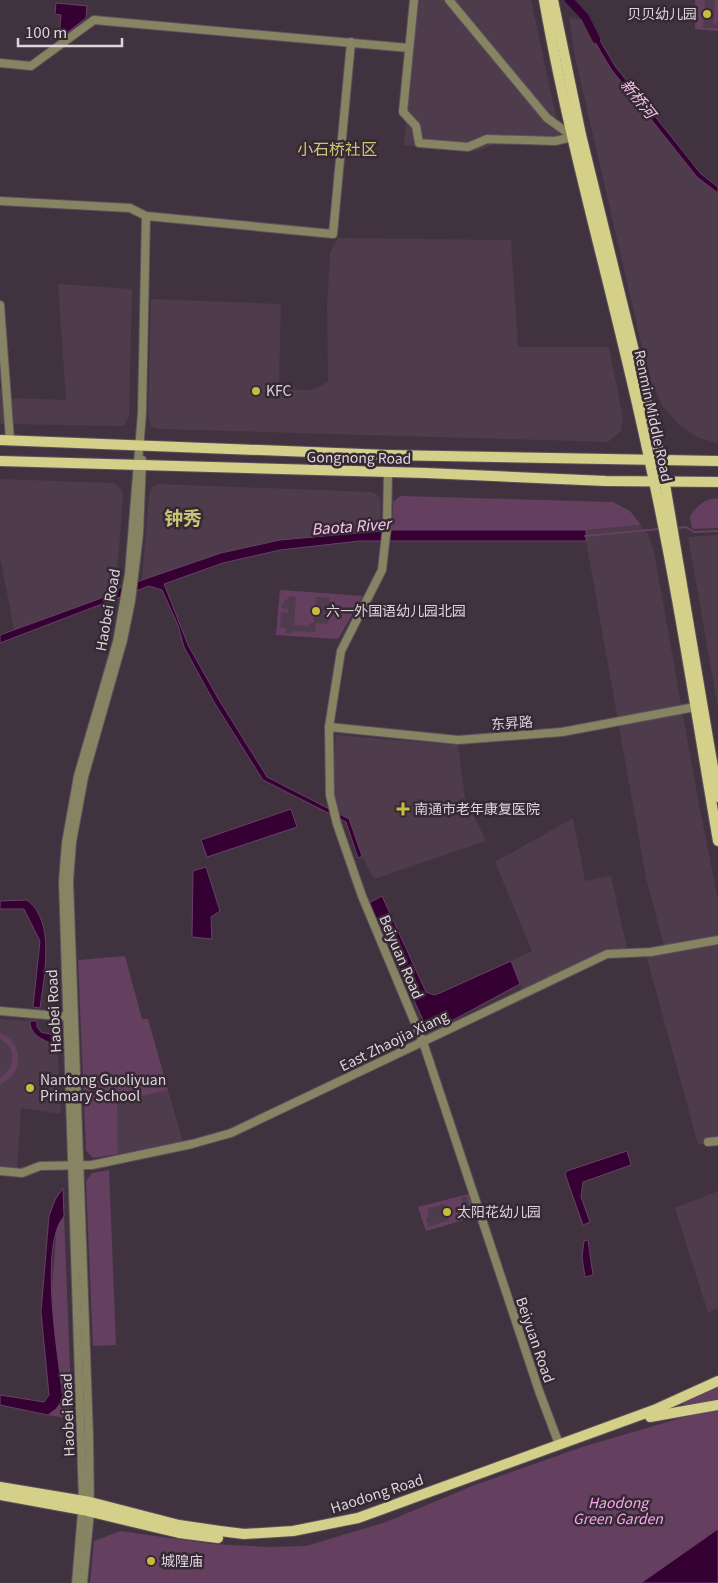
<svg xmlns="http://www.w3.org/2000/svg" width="718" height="1583" viewBox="0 0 718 1583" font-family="Georgia,'Noto Sans SC',serif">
  <rect width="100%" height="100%" fill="#40333f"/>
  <!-- built -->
  <g fill="#4e3b4b">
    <path d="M414 0H531L562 145 497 143 477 151 404 145Z"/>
    <path d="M695 0H718V31L695 29Z"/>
    <path d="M569 18 590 20 594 30 590 32 611 69 697 177 718 193V443L699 438 679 425 663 407 653 386 641 343 575 57Z"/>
    <path d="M338 238 511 240 518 347H609L623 418 621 431 608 442 157 429 151 426 148 416 151 299 281 304 279 389 312 390 328 382 327 306 330 252Z"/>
    <path d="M58 284 132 289 129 416 124 426 0 424V388H11L12 398 66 400Z"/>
    <path d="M0 479 114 483 121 489 123 494 116 589 99 599 14 630 0 556Z"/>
    <path d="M158 484 372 492 380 497 381 502 380 531 280 540 221 553 142 580 149 495 153 486Z"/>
    <path d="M641 525 648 534 654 552 697 794 718 900V938L664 946 646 878 586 541V530Z"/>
    <path d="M718 535V708L688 537Z"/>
    <path d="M280 590 363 596 338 639 276 635Z"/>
    <path d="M336 735 458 745 465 798 486 841 374 879 362 856 349 819 336 812 332 785Z"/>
    <path d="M573 818 585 881 611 876 627 949 606 950 523 990 511 961 532 951 495 862Z"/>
    <path d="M718 943V1144H698L646 955Z"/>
    <path d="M0 1019 30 1021V1026L39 1038 57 1045 61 1114 21 1108 17 1168 0 1167Z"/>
    <path d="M168 1090 183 1142 118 1154 116 1102Z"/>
    <path d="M718 1191V1308L708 1313 675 1208Z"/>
    <path d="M469 1194 477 1216 426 1231 418 1207Z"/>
  </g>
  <!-- green -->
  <g fill="#643f60" fill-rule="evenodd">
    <path d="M695 0H705L703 28H718V31L695 29Z"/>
    <path d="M715 0H718V21L715 25 713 24Z"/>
    <path d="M400 496 613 502 630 511 641 525 586 530H392L393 502Z"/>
    <path d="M718 498V528L692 529 690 516C698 505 704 499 718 498Z"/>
    <path d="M280 590 363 596 338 639 276 635ZM292 596 296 597 294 625 309 626 310 623H314L316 597 330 598 328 624 316 623 315 632 293 631V633H285L286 628 280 627 281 612 288 613V609L281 608 284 601Z"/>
    <path d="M125 956 142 1019H148L168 1090 117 1102 118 1154 93 1158 86 1150 78 960Z"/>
    <path d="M0 1033C24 1042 25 1075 0 1084V1078C16 1068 17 1048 0 1039Z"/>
    <path d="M109 1170 116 1345 93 1346 86 1181 92 1173Z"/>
    <path d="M469 1194 477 1216 426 1231 418 1207ZM466 1196 473 1216 468 1218 461 1198ZM444 1204 449 1220 428 1227 426 1218 429 1217 427 1209Z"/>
    <path d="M64 1216 72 1419 48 1415 56 1409 62 1387 54 1337 52 1286 57 1224Z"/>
    <path d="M718 1385V1403L683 1406V1402Z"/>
    <path d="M718 1411V1529L641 1583H90L94 1541 120 1531 212 1544 268 1547 306 1546 386 1522 472 1486 582 1447 698 1413Z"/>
  </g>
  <!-- water -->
  <g fill="#350032" stroke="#684065">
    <path d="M56 3 87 6 86 18 59 39 61 15 55 14Z"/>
    <path d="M594 30 615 66 701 174 718 187V193L697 177 611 69 589 32Z"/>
    <path d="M392 530H586V541H359L280 550 223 563 164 584 188 645 219 700 267 777 349 819 362 856 358 858 346 822 263 780 214 702 184 647 178 625 162 590 149 586 0 643V635L99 599 116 589 221 553 280 540Z"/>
    <path d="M291 809 297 827 207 857 201 840Z"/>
    <path d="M206 867 220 911 211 917 212 939 192 937 193 871Z"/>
    <path d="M382 896 426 992 434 995 440 993 511 961 520 984 429 1033 369 903Z"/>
    <path d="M27 900C56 921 44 977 40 1008L33 1007 40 941 24 909H0V901Z"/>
    <path d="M30 1021H37V1027L41 1032 57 1036V1045C45 1041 30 1036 30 1021Z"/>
    <path d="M627 1151 631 1165 583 1182 581 1197 590 1222 583 1225 565 1174 567 1171Z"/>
    <path d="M63 1188 64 1216C38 1246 59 1360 63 1399L56 1409 48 1415 0 1405V1395L44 1402 49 1395 41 1312 49 1216 55 1200Z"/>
    <path d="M588 1240 593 1275 585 1277 582 1257 584 1241Z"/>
    <path d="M718 1529V1583H641Z"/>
  </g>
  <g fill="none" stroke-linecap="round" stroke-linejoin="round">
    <!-- stream -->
    <g stroke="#684065" stroke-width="2">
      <path d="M677 528 686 527 694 532 718 531"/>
      <path d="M585 536 659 529"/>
    </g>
    <!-- canal -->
    <path stroke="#350032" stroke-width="8" d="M569 0 585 17 596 39"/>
    <!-- minor casing -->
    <g stroke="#5c505b" stroke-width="10">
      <g id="minor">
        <path d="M414 0 403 112 416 126 419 143 468 147 487 139 555 141 577 136"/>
        <path d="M449 0 547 118 572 136"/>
        <path d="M0 63 31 66 94 20 409 48"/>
        <path d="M0 201 130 208 146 216 333 234 351 42"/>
        <path d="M0 305 10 440"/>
        <path d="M388 472 387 526 382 570 341 651 329 727 330 795 337 824 362 896 423 1042 539 1391 559 1444"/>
        <path d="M329 727 458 740 562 732 695 707"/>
        <path d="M0 1011 70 1017"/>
        <path d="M708 1142 718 1141"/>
        <path d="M0 1171 22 1173 40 1166 92 1165 192 1144 231 1133 607 954 651 952 718 940"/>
        <path d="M76 1583 83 1501 63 882 66 843 78 776 117 642 129 574 142 413 146 216"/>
        <path d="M83 1583 90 1512 89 1436 69 881 72 842 84 777 123 640 131 601 139 534 142 460"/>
      </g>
    </g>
    <!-- major casing -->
    <g stroke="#5c505b" stroke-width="12">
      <g id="major">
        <path d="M544 0C571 154 617 305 649 458 677 585 696 713 718 841"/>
        <path d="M553 0 581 135 661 461 718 797"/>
        <path d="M0 440 387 455 718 461"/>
        <path d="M0 461 426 473 606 481 718 482"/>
        <path d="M650 1417 718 1405"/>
        <path d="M0 1487 90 1502 179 1525 220 1531 244 1534 293 1531 358 1518 654 1410 718 1381"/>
        <path d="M0 1495 83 1510 179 1533 218 1538"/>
      </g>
    </g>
    <!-- minor -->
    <use href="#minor" stroke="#868463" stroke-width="8"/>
    <!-- major -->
    <use href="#major" stroke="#d4d08a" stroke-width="10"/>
  </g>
  <!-- markers -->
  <g fill="#c6bc3d" stroke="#362934" stroke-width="2">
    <circle cx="707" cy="14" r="5"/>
    <circle cx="256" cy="391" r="5"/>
    <circle cx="316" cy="611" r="5"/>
    <path d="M400.5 801.5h5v5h5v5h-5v5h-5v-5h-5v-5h5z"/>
    <circle cx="30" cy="1088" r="5"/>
    <circle cx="447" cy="1212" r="5"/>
    <circle cx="151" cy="1561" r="5"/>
  </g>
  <g text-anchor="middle" stroke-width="5" stroke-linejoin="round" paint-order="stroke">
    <!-- poi labels -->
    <g font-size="14" fill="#ded5dc" stroke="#362934" text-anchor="start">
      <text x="697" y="19" text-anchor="end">贝贝幼儿园</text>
      <text x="266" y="396">KFC</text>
      <text x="326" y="616">六一外国语幼儿园北园</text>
      <text x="414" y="814">南通市老年康复医院</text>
      <text x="40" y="1085">Nantong Guoliyuan<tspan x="40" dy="16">Primary School</tspan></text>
      <text x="457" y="1217">太阳花幼儿园</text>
      <text x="161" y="1566">城隍庙</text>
    </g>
    <!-- street labels -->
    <g font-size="14" fill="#ded5dc" stroke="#362934">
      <text transform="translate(653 416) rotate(78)" y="5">Renmin Middle Road</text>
      <text transform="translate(359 458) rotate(1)" y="5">Gongnong Road</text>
      <text transform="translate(108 610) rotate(-80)" y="5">Haobei Road</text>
      <text transform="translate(512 723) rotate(-4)" y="5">东昇路</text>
      <text transform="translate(401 957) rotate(67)" y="5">Beiyuan Road</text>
      <text transform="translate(54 1011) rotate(-93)" y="5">Haobei Road</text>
      <text transform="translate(394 1041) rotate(-26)" y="5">East Zhaojia Xiang</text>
      <text transform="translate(535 1340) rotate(71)" y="5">Beiyuan Road</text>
      <text transform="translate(68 1415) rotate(-92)" y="5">Haobei Road</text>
      <text transform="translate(377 1494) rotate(-18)" y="5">Haodong Road</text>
    </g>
    <!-- park labels -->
    <g font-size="14" font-style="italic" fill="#faa6f1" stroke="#362934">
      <text x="618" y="1508">Haodong<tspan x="618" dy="16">Green Garden</tspan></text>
    </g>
    <!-- water labels -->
    <g font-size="15" font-style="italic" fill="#f8c5f1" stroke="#362934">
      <text transform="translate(638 99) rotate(51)" y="5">新桥河</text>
      <text transform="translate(351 527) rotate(-4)" y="5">Baota River</text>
    </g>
    <!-- quarter labels -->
    <g font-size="16" fill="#c9c476" stroke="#362934">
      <text x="337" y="155">小石桥社区</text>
    </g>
    <!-- district labels -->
    <g font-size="19" font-weight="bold" fill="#c9c476" stroke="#362934">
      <text x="183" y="525">钟秀</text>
    </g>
  </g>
  <!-- scale -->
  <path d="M18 38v8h104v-8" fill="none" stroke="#ded5dc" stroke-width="2.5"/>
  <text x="25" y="38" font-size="15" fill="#ded5dc" stroke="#362934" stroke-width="4" paint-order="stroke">100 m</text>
</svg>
